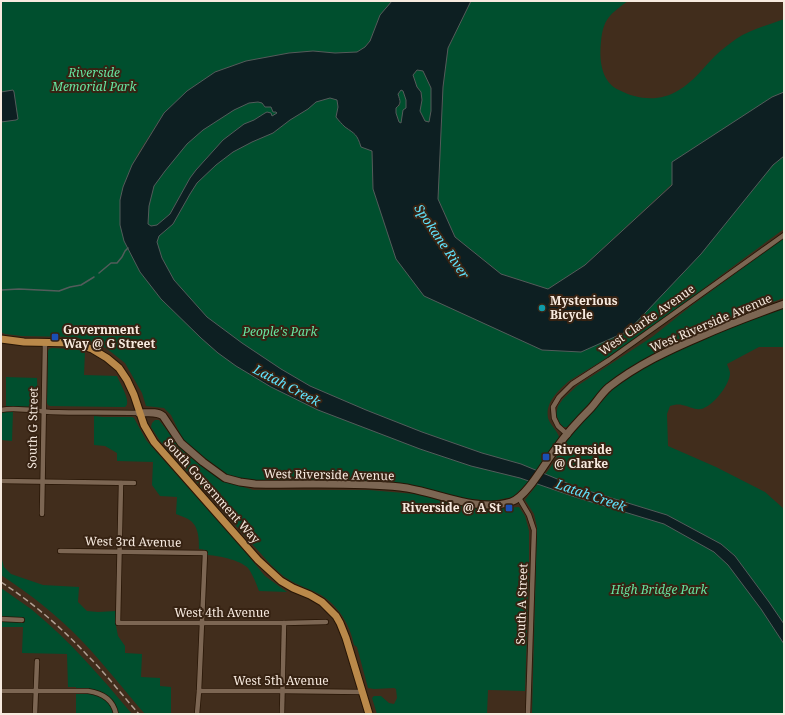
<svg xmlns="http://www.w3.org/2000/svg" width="785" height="715" viewBox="0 0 785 715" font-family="'Noto Serif',serif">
  <rect width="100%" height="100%" fill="#412d1c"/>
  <!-- green -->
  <g fill="#004f2e">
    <path d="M1 1H392L380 15 370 41 365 47 357 52 335 53 313 51 289 53 246 61 215 72 164 113 139 152 132 165 123 187 120 200V225L134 244 182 103 369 70 373 189 542 350 784 156V229L743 259 628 345 569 381C559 390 545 402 548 418 550 425 557 430 559 437L530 480 513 497 492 501 462 498 413 486 253 482 227 476 183 440 171 415 164 408 146 406 142 393 125 363 106 348 76 337 22 336 5 334 1 332Z"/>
    <path d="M471 1H628C610 14 603 19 601 42 599 59 601 82 619 90 638 100 660 102 679 90 693 82 704 67 715 56 721 50 729 44 736 39 750 30 768 25 784 19V92L772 97 672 184 585 265 548 289 501 274 455 237 438 199 443 87 448 48Z"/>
    <path d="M417 70 423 71 431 88V111L429 122 425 121 420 111 422 100 421 92 417 87 413 75Z"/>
    <path d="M401 90 403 91 406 100V109L403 111 402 123 399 122 396 113V108L400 105 398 93Z"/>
    <path d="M784 238V298L764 305 716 325 692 333 663 348 617 376 600 391 568 427H563L559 422 556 414 558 406 563 399 577 386 652 337 691 306Z"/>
    <path d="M784 306V347H759L727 364C728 367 730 371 730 373 730 385 712 407 701 409 694 410 689 406 682 405 679 404 673 405 670 406L667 414 668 446 716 467 765 492 784 509V714H532L537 527 534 514 525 500 550 468 567 440 614 388 668 352Z"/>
    <path d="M52 348 71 349 85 351 84 375 117 376C119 381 129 398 127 404 127 405 126 406 125 407H119L50 406 48 405 47 403 48 351 49 349Z"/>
    <path d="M6 377 37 378 38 404 36 407 6 406Z"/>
    <path d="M13 411 12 441 1 440V412Z"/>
    <path d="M94 416 103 417H132L134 418 146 440 246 553 265 576 287 592 259 591C256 583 253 575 248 568 240 560 217 555 206 555V550L199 549C199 539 199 525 188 519 185 517 180 516 176 514L177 497 160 496 152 485 153 462 117 461V453L105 446 94 445Z"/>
    <path d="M155 420H159L179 446 201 465 225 481 253 490H369L415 494 475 508 493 509 519 507 525 516 529 531V570L525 691 488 690 487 714H377L372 698 374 696H381L389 703 394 704 397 698 396 689 394 688 374 689 368 688 357 647 354 645C350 625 339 606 321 595 311 589 298 586 288 579 282 576 277 570 271 565L160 441 151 427 152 423Z"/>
    <path d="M1 556 4 567 11 574 43 585 79 587 78 602 87 611 98 612 116 611V626L118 636 125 646V653L142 654 141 677 160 678V686L171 687V714H145C124 690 104 664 81 640 57 615 30 594 1 575Z"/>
    <path d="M1 588C11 595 21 602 31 609 69 640 101 677 132 714H76V687H68L67 654 22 653 23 627H1Z"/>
  </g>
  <!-- water -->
  <g fill="#0d1f22" stroke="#535c5b" fill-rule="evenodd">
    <path d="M392 1H471L448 48 443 87 438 199 455 237 501 274 548 289 585 265 672 185V162L772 97 784 92V156L773 165 701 254 628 331 581 352 542 350 424 296 396 259 373 189 372 151 361 147C357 134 355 134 345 127 342 124 339 121 336 117L338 107 337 100 330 98 316 102 308 109 290 120 273 133 252 142 233 152 216 165 197 183 190 194 173 224 159 236 157 242 162 258 174 280 207 317 242 343 281 369 310 386 366 410 422 432 482 453 521 464 579 488 667 515 721 544 735 556 769 602 784 624V644L761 609 728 565 714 552 664 524 575 497 520 478 471 466 420 449 318 410 271 387 236 366 218 353 201 338 161 299 140 272 124 241 120 225V200L123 187 132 165 164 113 187 91 215 72 246 61 289 53 313 51 335 53 357 52 365 47 370 41 380 15ZM417 70 423 71 431 88V111L429 122 425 121 420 111 422 100 421 92 417 87 413 75ZM401 90 403 91 406 100V108L403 110 401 123 399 122 396 113V108C402 103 400 101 398 94ZM258 102 262 103 265 107H271L273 112H276L277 113 272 116 271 113 267 112 265 113 254 120 244 124 223 140 196 170 190 178 170 214 157 225 151 226 148 224 149 206 154 186 165 171 187 144 203 130 234 110 249 103Z"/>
    <path d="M13 90 14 92 18 119 16 120 1 122V92Z"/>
  </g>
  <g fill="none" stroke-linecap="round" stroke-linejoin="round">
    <!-- stream -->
    <g stroke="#535c5b" stroke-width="1.5">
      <path d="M99 273 111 263H117L122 257 125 251 128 248"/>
      <path d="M1 290 19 289 59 291 70 287 81 285 94 277"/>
    </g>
    <!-- street casing -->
    <g stroke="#271505" stroke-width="6">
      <g id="street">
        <path d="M1 410C17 407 34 411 50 412 80 413 110 412 139 413"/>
        <path d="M568 435 558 426 554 418 553 407 559 397 572 384 609 360 784 235"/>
        <path d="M1 481 134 483"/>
        <path d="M121 483 118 623H284L326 622"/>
        <path d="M519 498 529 515 534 530 528 714"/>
        <path d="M42 514 45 342"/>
        <path d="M60 551 205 553 199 691 197 714"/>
        <path d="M1 619 22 620"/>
        <path d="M1 691H88C102 693 113 699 116 714"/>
        <path d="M199 691H282L363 692"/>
        <path d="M35 714 37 661"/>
        <path d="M282 714 284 623"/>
      </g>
    </g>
    <!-- secondary casing -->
    <g stroke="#271505" stroke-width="9">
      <path id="secondary" d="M139 413C147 413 157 411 163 416L181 443 203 462 225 478 240 482 255 484C303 485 352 482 400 487 436 491 475 513 511 502 527 497 546 461 557 447 567 433 579 420 591 408 597 401 602 393 609 387 637 365 669 350 702 336 729 324 756 314 784 304"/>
    </g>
    <!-- primary casing -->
    <g stroke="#271505" stroke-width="9">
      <path id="primary" d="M1 339 24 342 74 343 92 349 107 358 119 368 127 380 134 395 144 425 154 442 258 560 281 581 293 588 310 595 322 602 336 616 340 623 346 638 369 714"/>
    </g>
    <!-- street -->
    <use href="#street" stroke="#7c6653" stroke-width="4.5"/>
    <!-- secondary -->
    <use href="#secondary" stroke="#7c6653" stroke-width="7"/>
    <!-- primary -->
    <use href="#primary" stroke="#ba894a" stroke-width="7"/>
    <!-- rail -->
    <path stroke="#b1a194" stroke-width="1.5" stroke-dasharray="6 3" stroke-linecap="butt" d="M1 582C33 603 62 628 88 656 106 674 122 695 139 714"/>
  </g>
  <!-- markers -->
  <circle fill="#0f9aa8" stroke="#372313" stroke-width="1.5" cx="542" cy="308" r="4"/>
  <g fill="#1a4fb4" stroke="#372313" stroke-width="1.5">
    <rect x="51" y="333" width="8" height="8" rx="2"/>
    <rect x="542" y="453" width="8" height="8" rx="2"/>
    <rect x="505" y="504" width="8" height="8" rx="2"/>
  </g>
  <g text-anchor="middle" stroke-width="4" stroke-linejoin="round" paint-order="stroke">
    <!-- park labels -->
    <g font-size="12" font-style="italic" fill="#66e4a0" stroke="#372313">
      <text x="94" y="77">Riverside<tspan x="94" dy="14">Memorial Park</tspan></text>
      <text x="280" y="336">People's Park</text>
      <text x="659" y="594">High Bridge Park</text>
    </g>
    <!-- poi labels -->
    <g font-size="12" font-weight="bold" fill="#f7eadf" stroke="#372313" text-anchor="start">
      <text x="550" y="305">Mysterious<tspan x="550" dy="14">Bicycle</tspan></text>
      <text x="63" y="334">Government<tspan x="63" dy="14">Way @ G Street</tspan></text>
      <text x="554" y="454">Riverside<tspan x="554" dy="14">@ Clarke</tspan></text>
      <text x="501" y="512" text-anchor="end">Riverside @ A St</text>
    </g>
    <!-- street labels -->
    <g font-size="12" fill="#f7eadf" stroke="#372313">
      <text transform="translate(647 320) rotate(-35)" y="4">West Clarke Avenue</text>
      <text transform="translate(711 323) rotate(-23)" y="4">West Riverside Avenue</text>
      <text transform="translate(33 428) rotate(-89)" y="4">South G Street</text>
      <text transform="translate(329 475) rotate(1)" y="4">West Riverside Avenue</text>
      <text transform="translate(212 491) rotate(48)" y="4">South Government Way</text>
      <text transform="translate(133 542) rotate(1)" y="4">West 3rd Avenue</text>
      <text transform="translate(522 604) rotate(-88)" y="4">South A Street</text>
      <text x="222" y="617">West 4th Avenue</text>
      <text x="281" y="685">West 5th Avenue</text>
    </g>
    <!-- water labels -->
    <g font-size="13" font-style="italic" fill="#60e3fd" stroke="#372313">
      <text transform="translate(442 241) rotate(56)" y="5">Spokane River</text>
      <text transform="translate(287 385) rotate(28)" y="5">Latah Creek</text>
      <text transform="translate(591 495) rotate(19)" y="5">Latah Creek</text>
    </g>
  </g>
  <!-- border -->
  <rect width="785" height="715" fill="none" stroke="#f7eadf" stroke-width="4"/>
</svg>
